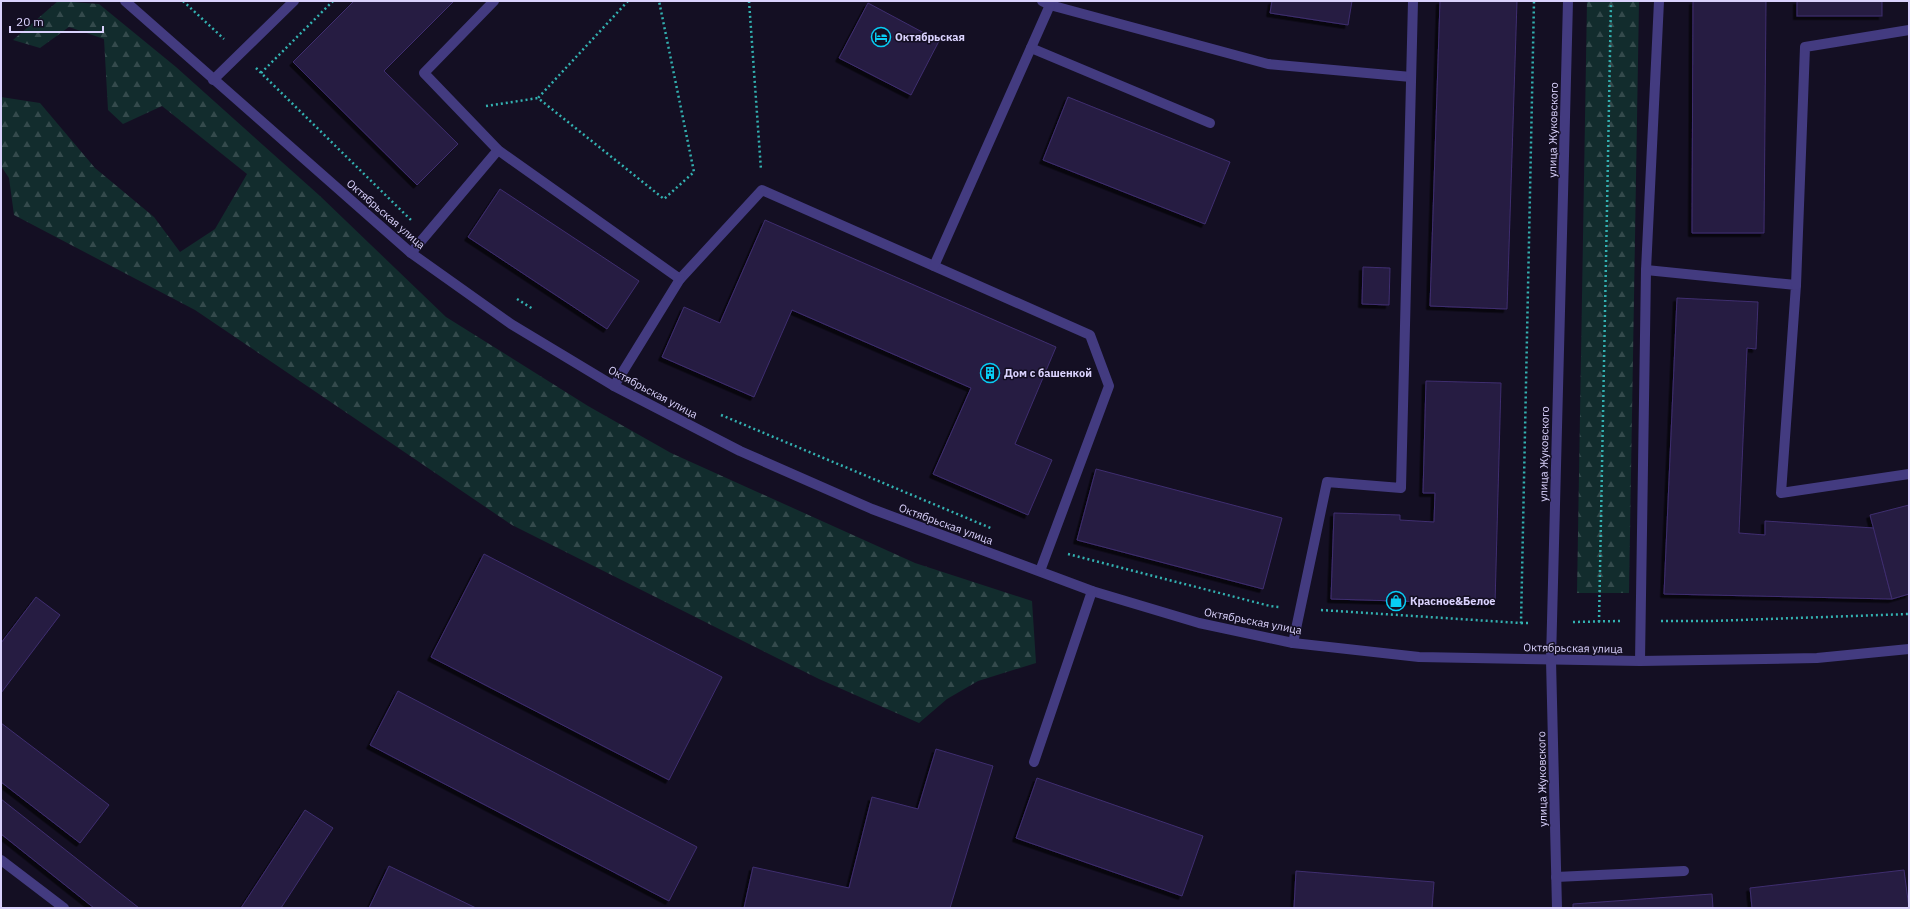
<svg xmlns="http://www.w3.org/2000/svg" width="1910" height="909" viewBox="0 0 1910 909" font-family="'IBM Plex Sans',sans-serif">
  <defs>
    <pattern id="forest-firs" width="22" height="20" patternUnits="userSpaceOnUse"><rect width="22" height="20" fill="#122c2d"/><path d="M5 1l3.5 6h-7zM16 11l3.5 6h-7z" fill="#344a4c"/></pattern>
    <filter id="shadow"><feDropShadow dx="-3.5" dy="3.5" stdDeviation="0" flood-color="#0009"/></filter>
  </defs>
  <rect width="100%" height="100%" fill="#140f23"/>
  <!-- forest -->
  <g fill="url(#forest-firs)">
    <path d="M58 1 99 4 176 67 320 196 446 317 588 406 671 453 915 563 1032 601 1036 663 978 681 947 699 919 723 819 679 512 525 195 310 14 215 9 178 1 166V97L40 103 95 168 154 217 180 252 215 229 247 174 162 106 123 124 108 110 104 39 69 27 40 48 13 40Z"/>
    <path d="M1587 1H1639L1629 593H1577Z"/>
  </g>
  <!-- building -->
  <g fill="#261c43" stroke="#3f2e6f" filter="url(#shadow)">
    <path d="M354 1H454L384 71 458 144 417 185 293 62Z"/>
    <path d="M1272 1H1352L1348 25 1270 13Z"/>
    <path d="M1440 1H1517L1507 309 1430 306Z"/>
    <path d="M1693 1H1766L1764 233H1692Z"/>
    <rect x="1797" y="1" width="85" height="15"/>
    <path d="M868 3 939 41 911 95 839 58Z"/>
    <path d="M1068 97 1230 162 1205 224 1043 160Z"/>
    <path d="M500 189 639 281 607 329 468 237Z"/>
    <path d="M765 220 1056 347 1015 444 1052 460 1028 515 933 474 971 388 792 310 754 397 662 357 684 307 720 323Z"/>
    <path d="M1363 267 1390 268 1389 305 1362 304Z"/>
    <path d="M1677 298 1758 302 1756 349 1747 348 1739 533 1765 535V521L1874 528 1892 599 1664 594Z"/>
    <path d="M1426 381 1501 383 1495 604 1331 599 1334 513 1400 515V520L1434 522 1435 493H1423Z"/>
    <path d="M1096 469 1282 518 1263 589 1077 540Z"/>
    <path d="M1909 505V594L1892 599 1870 515Z"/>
    <path d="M484 554 722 677 669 780 431 657Z"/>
    <path d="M36 597 60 615 1 693V643Z"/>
    <path d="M398 691 697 847 669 901 370 745Z"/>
    <path d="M1 723 109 805 80 843 1 782Z"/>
    <path d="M936 749 993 766 950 908H744L753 867 849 888 872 797 918 809Z"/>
    <path d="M1037 778 1203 836 1182 896 1016 838Z"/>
    <path d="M1 799 139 908H94L1 834Z"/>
    <path d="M305 810 333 828 281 908H241Z"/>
    <path d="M389 866 476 908H369Z"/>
    <path d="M1904 870 1909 908H1752L1750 888Z"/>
    <path d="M1296 871 1434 882 1432 908H1294Z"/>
    <path d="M1712 894 1713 908H1573V904Z"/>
  </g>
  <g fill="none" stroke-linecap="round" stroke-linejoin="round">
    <!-- path -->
    <g stroke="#33b1b1" stroke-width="2.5" stroke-dasharray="2 3" stroke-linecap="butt">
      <path d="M183 1 224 39"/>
      <path d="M628 1 538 98 664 199 694 172 659 1"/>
      <path d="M749 1 761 170"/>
      <path d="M256 68 411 220"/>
      <path d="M261 73 333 1"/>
      <path d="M486 106 538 98"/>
      <path d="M517 299 533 309"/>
      <path d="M721 415 993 529"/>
      <path d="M1068 554 1270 606 1279 607"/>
      <path d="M1321 610 1521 623 1534 1"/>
      <path d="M1661 621H1712L1909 614"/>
      <path d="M1573 622 1620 621"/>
      <path d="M1599 622 1611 1"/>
      <path d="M1521 623H1530"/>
    </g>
    <!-- minor -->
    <g stroke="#433b80" stroke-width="10">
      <path d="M125 1 411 253 511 324 614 386 740 451 872 509 1092 591 1199 623 1293 643 1419 657 1640 661 1817 658 1909 649"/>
      <path d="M494 1 424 73 498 150 680 279 762 190 1090 335 1109 386 1040 571"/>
      <path d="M1042 1 1050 5 1268 64 1411 77"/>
      <path d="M1031 48 1210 123"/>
      <path d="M213 80 294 1"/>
      <path d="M411 253 498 150"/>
      <path d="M934 266 1050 5"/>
      <path d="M1646 270 1796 285 1781 493 1909 474"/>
      <path d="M1796 285 1805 47 1909 30"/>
      <path d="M614 386 680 279"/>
      <path d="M1293 643 1327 482 1401 488 1413 1"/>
      <path d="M1640 661 1646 270 1659 1"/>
      <path d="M1034 762 1092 591"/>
      <path d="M1 860 64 908"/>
      <path d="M1556 877 1684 871"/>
      <path d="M1557 908 1551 660 1568 1"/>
    </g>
  </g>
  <!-- icons -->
  <defs>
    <g id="hotel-ring" transform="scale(1)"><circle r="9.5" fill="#140f23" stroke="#08cdf4" stroke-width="1.5"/><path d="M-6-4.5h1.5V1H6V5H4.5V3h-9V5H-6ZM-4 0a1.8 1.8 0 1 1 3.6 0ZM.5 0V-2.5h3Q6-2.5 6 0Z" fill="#08cdf4"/></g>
    <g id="building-ring" transform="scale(1)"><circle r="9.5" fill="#140f23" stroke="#08cdf4" stroke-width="1.5"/><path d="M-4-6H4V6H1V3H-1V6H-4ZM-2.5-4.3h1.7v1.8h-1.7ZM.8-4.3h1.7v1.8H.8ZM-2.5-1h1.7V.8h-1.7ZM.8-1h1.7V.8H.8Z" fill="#08cdf4"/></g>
    <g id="shop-ring" transform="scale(1)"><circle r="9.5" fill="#140f23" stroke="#08cdf4" stroke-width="1.5"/><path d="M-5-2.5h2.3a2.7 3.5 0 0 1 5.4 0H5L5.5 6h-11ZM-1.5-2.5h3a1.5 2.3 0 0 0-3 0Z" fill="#08cdf4"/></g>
  </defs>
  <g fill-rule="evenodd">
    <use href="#hotel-ring" x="881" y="37"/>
    <use href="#building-ring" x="990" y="373"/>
    <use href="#shop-ring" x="1396" y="601"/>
  </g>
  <g text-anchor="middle" stroke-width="3" stroke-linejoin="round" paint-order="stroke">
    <!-- poi labels -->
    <g font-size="11" font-weight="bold" fill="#dad2fd" stroke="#140f23" text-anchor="start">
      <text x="895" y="41">Октябрьская</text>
      <text x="1004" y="377">Дом с башенкой</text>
      <text x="1410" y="605">Красное&amp;Белое</text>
    </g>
    <!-- street labels -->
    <g font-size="11" fill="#dad2fd" stroke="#140f23">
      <text transform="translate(1553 130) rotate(-89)" y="4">улица Жуковского</text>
      <text transform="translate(386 214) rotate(41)" y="4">Октябрьская улица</text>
      <text transform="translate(653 392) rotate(28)" y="4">Октябрьская улица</text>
      <text transform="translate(1544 454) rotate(-89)" y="4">улица Жуковского</text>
      <text transform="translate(946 524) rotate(20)" y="4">Октябрьская улица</text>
      <text transform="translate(1253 621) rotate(11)" y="4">Октябрьская улица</text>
      <text transform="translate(1573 648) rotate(1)" y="4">Октябрьская улица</text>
      <text transform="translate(1542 779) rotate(-91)" y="4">улица Жуковского</text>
    </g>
  </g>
  <!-- border -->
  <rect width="1910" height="909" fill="none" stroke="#dad2fd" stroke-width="4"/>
  <!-- scale -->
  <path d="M10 26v6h93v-6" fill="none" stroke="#dad2fd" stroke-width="2"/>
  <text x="16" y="26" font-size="12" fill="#dad2fd" stroke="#140f23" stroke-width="3" paint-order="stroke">20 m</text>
</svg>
